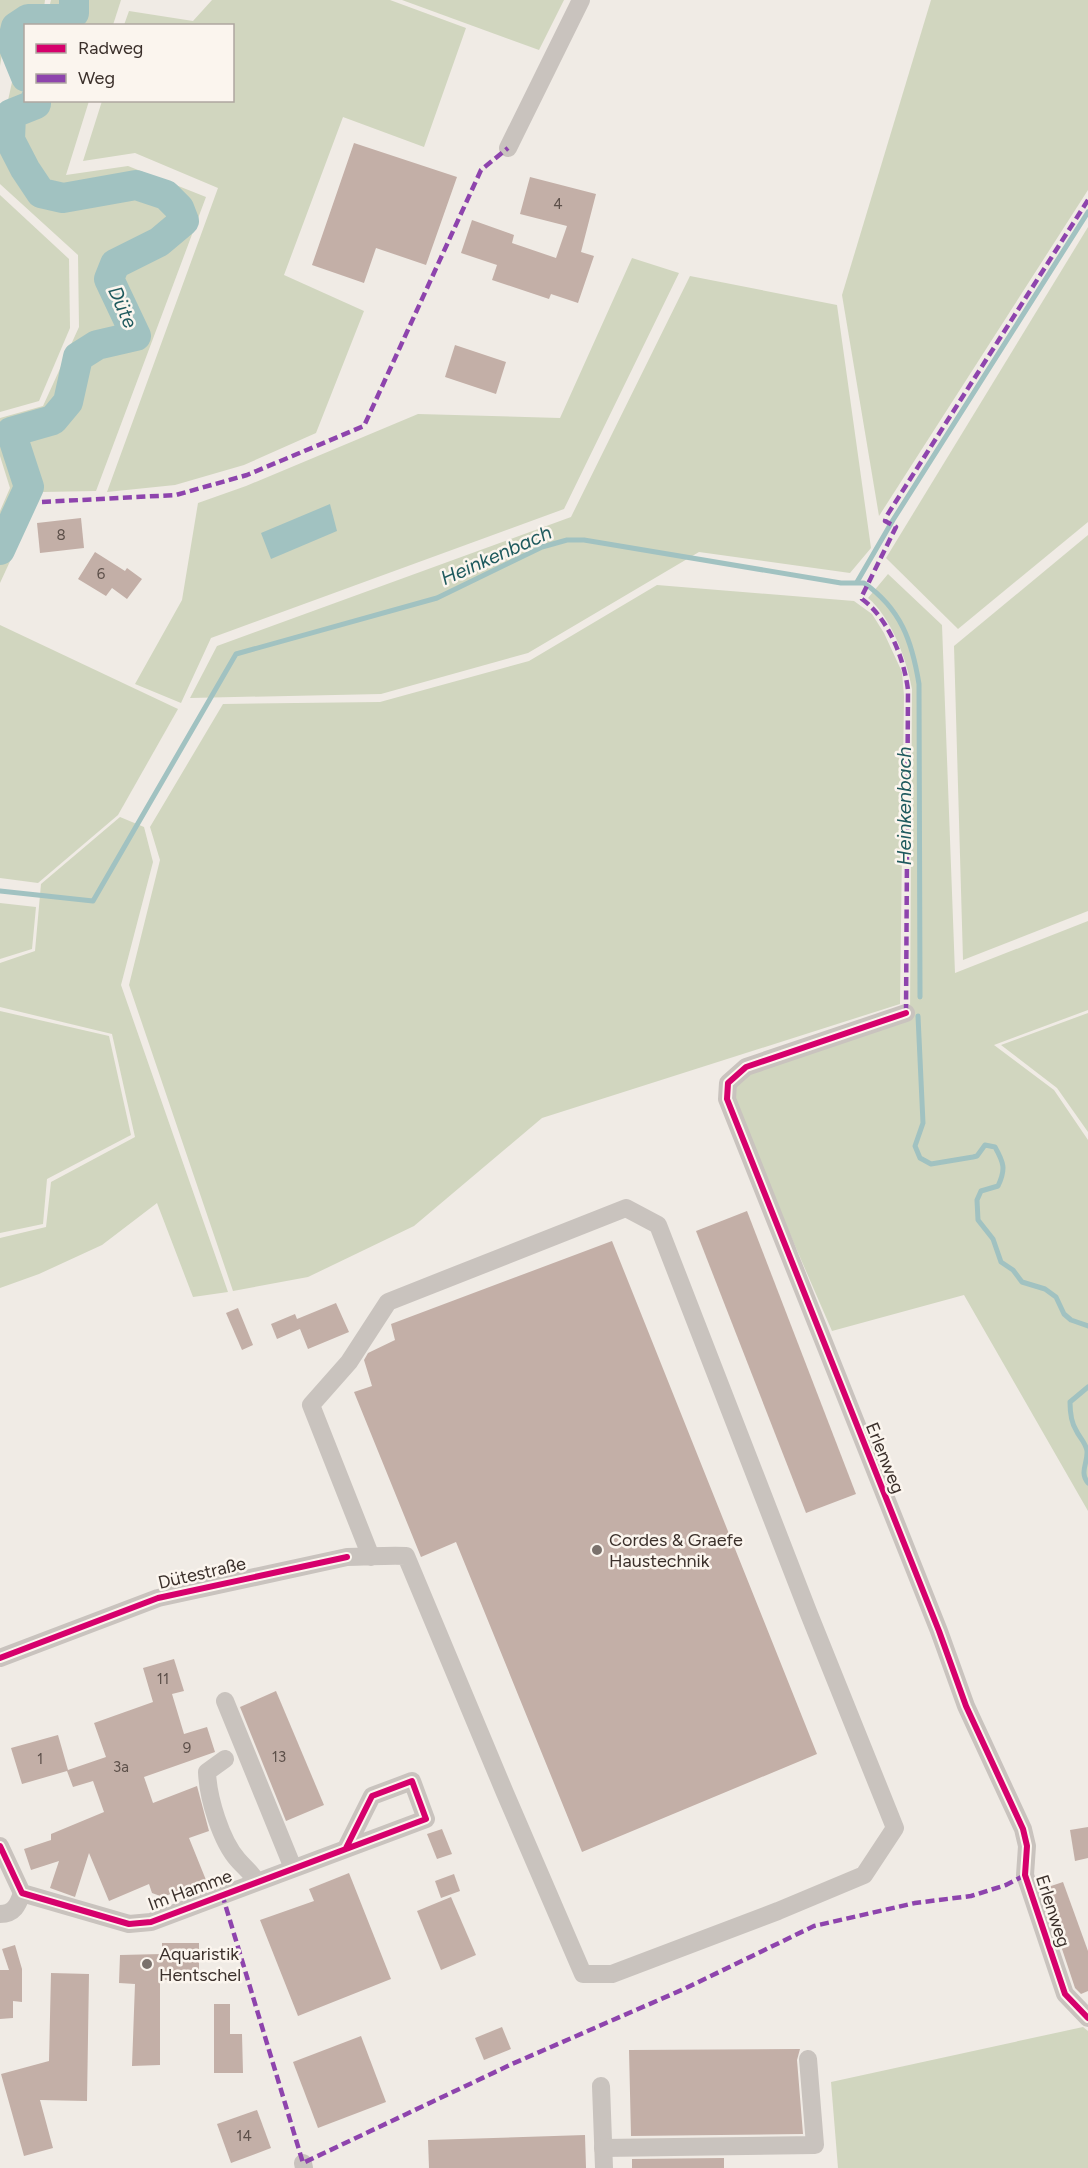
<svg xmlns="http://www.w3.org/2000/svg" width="1088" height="2168" viewBox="0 0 1088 2168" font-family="Figtree,sans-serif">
  <rect width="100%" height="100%" fill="#f0ebe5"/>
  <!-- green -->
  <g fill="#d1d6bf">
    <path d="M0 0H45L44 8 23 10 8 18 0 66Z"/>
    <path d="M51 0H121L113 25H45Z"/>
    <path d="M212 0H390L466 28 424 147 343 117 284 275 364 311 316 433 244 465 175 485 107 492 218 188 135 153 83 161 102 101 232 100V26L124 25 129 11 193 21Z"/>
    <path d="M402 0H564L539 50Z"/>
    <path d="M931 0H1088V190L879 516 842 295Z"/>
    <path d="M25 34 26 100 89 101 66 175 128 166 206 197 96 491 42 492 0 583V511L10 488 0 456V418L43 406 79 327 78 255 0 184V137L21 41Z"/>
    <path d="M0 195 69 259 70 328 39 401 0 412Z"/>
    <path d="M1088 227V522L958 629 886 558Z"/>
    <path d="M632 258 679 273 564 509 211 638 181 703 135 684 182 600 198 503 246 486 418 414 560 418Z"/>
    <path d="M690 276 837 305 871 548 850 573 699 552 528 653 381 694 190 698 217 646 571 517Z"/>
    <path d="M1088 535V911L963 960 954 646Z"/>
    <path d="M888 574 942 625 955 973 1088 921V1010L994 1045 1054 1090 1088 1140V1511L964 1295 832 1331 731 1098 737 1083 750 1072 910 1017 912 689C907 660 891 617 868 598Z"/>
    <path d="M657 585 854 601 872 614 884 633 902 672 904 696 900 1004 542 1118 414 1226 308 1277 233 1291 129 985 160 860 150 827 223 704 380 702 529 661Z"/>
    <path d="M0 625 178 709 118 815 38 883 0 878Z"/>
    <path d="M120 817 144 827 153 862 121 985 228 1292 193 1297 157 1203 102 1245 39 1274 0 1288V1238L46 1227 51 1182 135 1137 112 1034 0 1007V963L35 951 41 884Z"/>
    <path d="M0 903 36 907 32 949 0 959Z"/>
    <path d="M0 1011 109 1036 131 1135 47 1179 43 1224 0 1233Z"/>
    <path d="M1088 1013V1132L1057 1088 1001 1045Z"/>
    <path d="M1083 2027 1088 2031V2168H838L831 2082Z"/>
  </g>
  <!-- water -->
  <path fill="#a1c2c1" d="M330 504 337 531 271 559 261 533Z"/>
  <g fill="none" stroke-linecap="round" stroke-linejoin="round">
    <!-- stream -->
    <g stroke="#a1c2c1" stroke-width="5">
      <path d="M857 582 893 520 1088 212"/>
      <path d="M0 891 93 901 236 654 437 598 542 547 567 540H584L841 583H864C901 609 912 641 919 684L920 997"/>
      <path d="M918 1016 923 1123 915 1146 920 1158 931 1164 973 1157 977 1156 985 1145 995 1147C1004 1163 1006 1169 998 1186L981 1191 977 1200 978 1220 993 1239 1001 1262 1013 1270 1022 1282 1045 1289 1056 1297 1064 1314 1071 1320 1088 1326"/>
      <path d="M1088 1387 1070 1402C1070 1411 1071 1422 1076 1430 1079 1437 1086 1443 1087 1451 1088 1463 1079 1472 1088 1483"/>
    </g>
    <!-- river -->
    <g stroke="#a1c2c1" stroke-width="30">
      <path d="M26 77 12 43 16 27 28 19H67L74 13V0"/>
      <path d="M0 550 29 487 11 432 53 420 68 402 78 357 97 345 136 336 109 279 115 264 159 242 184 221 179 208 166 195 136 185 63 198 41 193 25 169 10 140 11 114 36 104 35 100"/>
    </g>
  </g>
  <!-- building -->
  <g fill="#c3afa7">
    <path d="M354 143 457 177 426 265 376 248 364 283 312 265Z"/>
    <path d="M530 177 596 194 581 252 594 256 578 303 551 294 549 299 492 280 497 265 461 253 472 220 514 235 512 243 556 258 567 226 520 214Z"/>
    <path d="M455 345 506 362 496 394 445 377Z"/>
    <path d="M81 518 84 548 40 553 37 523Z"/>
    <path d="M95 552 125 571 127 568 142 579 127 599 112 588 106 596 78 579Z"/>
    <path d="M747 1211 856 1494 806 1513 696 1231Z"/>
    <path d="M612 1241 817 1754 582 1852 456 1542 421 1557 354 1392 372 1386 364 1360 368 1353 395 1340 391 1324Z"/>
    <path d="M336 1303 349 1332 308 1349 300 1329 277 1339 271 1324 295 1314 297 1319Z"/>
    <path d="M238 1308 253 1345 242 1350 226 1313Z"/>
    <path d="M174 1659 184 1691 172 1694 184 1734 207 1727 215 1752 144 1777 153 1803 197 1786 209 1831 189 1838 206 1880 163 1897 152 1893 149 1884 109 1901 89 1853 75 1897 50 1888 59 1861 31 1870 24 1849 51 1840V1834L104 1812 93 1781 73 1787 67 1771 22 1784 11 1748 58 1735 68 1770 106 1757 94 1723 153 1702 143 1668Z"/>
    <path d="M276 1691 324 1805 286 1821 240 1707Z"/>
    <path d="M1088 1827V1858L1075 1861 1070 1830Z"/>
    <path d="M442 1829 452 1854 437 1859 427 1834Z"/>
    <path d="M349 1873 391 1979 298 2016 260 1920 314 1901 309 1889Z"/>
    <path d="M454 1874 460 1891 441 1898 435 1881Z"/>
    <path d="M1063 1882 1088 1951V1991L1081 1994 1075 1988 1042 1889Z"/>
    <path d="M451 1897 476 1955 441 1970 417 1911Z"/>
    <path d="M162 1943H199V1980H160V2065L132 2066 135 1984 119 1983 120 1955 162 1954Z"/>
    <path d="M15 1945 22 1969V2002L13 2001V2018L0 2019V1970H9L2 1949Z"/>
    <path d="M51 1973 89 1974 87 2101 40 2100 53 2148 24 2156 1 2074 49 2061Z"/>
    <path d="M214 2004H230V2034H242L243 2073H214Z"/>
    <path d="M502 2027 511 2049 484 2060 475 2038Z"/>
    <path d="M361 2036 386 2102 318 2128 293 2062Z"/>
    <path d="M800 2049 797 2060 803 2134 631 2136 629 2050Z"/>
    <path d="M257 2110 271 2148 231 2163 217 2124Z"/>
    <path d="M585 2135 586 2168H429L428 2140Z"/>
    <path d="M724 2158V2168H632V2159Z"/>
  </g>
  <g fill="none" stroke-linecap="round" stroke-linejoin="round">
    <!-- minor -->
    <g stroke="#c9c3be" stroke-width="18">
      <path d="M508 148 581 0"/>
      <path d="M906 1013 746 1067 728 1083 727 1099 939 1631 966 1706 1023 1829 1027 1846 1025 1875 1065 1994 1088 2018"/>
      <path d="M0 1658 158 1598 347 1557C367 1557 386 1555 406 1556L505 1793 583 1974H612L778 1911 864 1875 895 1828 809 1614 658 1225 626 1208 388 1302 349 1362 311 1405 371 1557"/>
      <path d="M225 1701 293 1868"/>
      <path d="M225 1759 207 1772C208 1798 221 1841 238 1860 245 1868 251 1872 256 1881"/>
      <path d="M0 1846 22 1893 129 1924 151 1922 426 1819 412 1781 372 1796 346 1848"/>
      <path d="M0 1914C14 1914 18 1905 22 1893"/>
      <path d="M601 2086 604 2168"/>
      <path d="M603 2148 815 2145 808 2059"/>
      <path d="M303 2163 304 2168"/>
    </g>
    <!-- quiet -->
    <g stroke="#8e44ad" stroke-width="4.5" stroke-dasharray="9 4.5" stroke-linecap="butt">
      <path d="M42 502 176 495 247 475 364 426 481 170 508 148"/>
      <path d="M906 1013 908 690C904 658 888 618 862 599V596L896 527 885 521 886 517 1088 200"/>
      <path d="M222 1894 303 2163 512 2064 684 1989 814 1926 915 1903 971 1896 1006 1885 1025 1875"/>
    </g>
    <!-- cycleway casing -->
    <g stroke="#fbf5ee" stroke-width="10">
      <g id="cycleway">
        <path d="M906 1013 746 1067 728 1083 727 1099 939 1631 966 1706 1023 1829 1027 1846 1025 1875 1065 1994 1088 2018"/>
        <path d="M0 1658 158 1598 347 1557"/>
        <path d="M0 1846 22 1893 129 1924 151 1922 426 1819 412 1781 372 1796 346 1848"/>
      </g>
    </g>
    <!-- cycleway -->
    <use href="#cycleway" stroke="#d6006c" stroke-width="6"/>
  </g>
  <!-- markers -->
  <g fill="#7a716c" stroke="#fbf5ee" stroke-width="2">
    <circle cx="597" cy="1550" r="6"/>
    <circle cx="147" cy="1964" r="6"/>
  </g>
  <g text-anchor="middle" stroke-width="5" stroke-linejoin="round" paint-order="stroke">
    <!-- number labels -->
    <g font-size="15" fill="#5d504a">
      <text x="558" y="209">4</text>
      <text x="61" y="540">8</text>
      <text x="101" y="579">6</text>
      <text x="163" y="1684">11</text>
      <text x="187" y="1753">9</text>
      <text x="279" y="1762">13</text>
      <text x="40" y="1764">1</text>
      <text x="121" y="1772">3a</text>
      <text x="244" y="2141">14</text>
    </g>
    <!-- street labels -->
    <g font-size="18" fill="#3b302b" stroke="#fbf5ee">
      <text transform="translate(885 1458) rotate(68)" y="6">Erlenweg</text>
      <text transform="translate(202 1573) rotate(-13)" y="6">Dütestraße</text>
      <text transform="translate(190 1890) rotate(-20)" y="6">Im Hamme</text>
      <text transform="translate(1053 1911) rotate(72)" y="6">Erlenweg</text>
    </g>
    <!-- poi labels -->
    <g font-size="18" fill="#3b302b" stroke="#fbf5ee" text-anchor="start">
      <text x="609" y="1546">Cordes &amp; Graefe<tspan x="609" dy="21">Haustechnik</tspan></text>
      <text x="159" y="1960">Aquaristik<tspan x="159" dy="21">Hentschel</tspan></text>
    </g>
    <!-- water labels -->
    <g font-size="20" font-style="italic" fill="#1f5a5e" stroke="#fbf5ee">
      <text transform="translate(123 307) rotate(66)" y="7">Düte</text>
      <text transform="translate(496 555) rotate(-24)" y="7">Heinkenbach</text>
      <text transform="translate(904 806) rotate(-90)" y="7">Heinkenbach</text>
    </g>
  </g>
  <!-- legend -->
  <rect x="24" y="24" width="210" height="78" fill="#fbf5ee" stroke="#aea6a0" stroke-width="1.5"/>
  <rect x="36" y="44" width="30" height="9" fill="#d6006c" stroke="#aea6a0" stroke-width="1.5"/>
  <text x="78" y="54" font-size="18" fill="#3b302b">Radweg</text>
  <rect x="36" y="74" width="30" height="9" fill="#8e44ad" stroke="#aea6a0" stroke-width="1.5"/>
  <text x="78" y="84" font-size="18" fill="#3b302b">Weg</text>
</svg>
